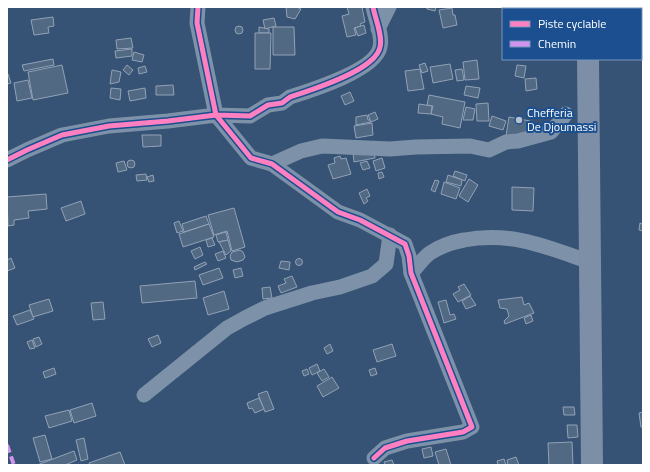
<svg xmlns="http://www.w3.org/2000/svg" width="650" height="472" viewBox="0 0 650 472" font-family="'Titillium Web',sans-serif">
  <rect width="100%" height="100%" fill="#365274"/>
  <!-- building -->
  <g fill="#526984" stroke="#92a2b6">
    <path d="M286 7H297L301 9 295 19 287 17Z"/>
    <path d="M347 7H362L365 22 360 24 361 26 354 28 356 35 347 37 342 16 349 14Z"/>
    <path d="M427 7H436L435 11 427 9Z"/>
    <path d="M452 8 453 15H455L457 25 443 28 439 10Z"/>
    <path d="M53 17 54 26 48 27 49 33 34 35 31 20Z"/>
    <path d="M274 18 276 26 265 29 263 20Z"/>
    <path d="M364 25 366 33 358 36 355 28Z"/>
    <circle cx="239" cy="30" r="4"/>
    <path d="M259 27 269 29V33H259Z"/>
    <path d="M273 27H294L295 55H273Z"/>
    <path d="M255 33H271L270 69H255Z"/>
    <path d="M131 38 133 48 117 49 116 40Z"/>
    <path d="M132 49V56L116 58 115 51Z"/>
    <path d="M134 52 144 55 142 62 132 60Z"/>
    <path d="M53 59 54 65 24 71 22 65Z"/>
    <path d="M477 60 479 79 465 80 463 62Z"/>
    <path d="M425 63 428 71 422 73 419 65Z"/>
    <path d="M450 64 453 79 433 83 430 67Z"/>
    <path d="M62 65 68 93 33 100 28 72Z"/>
    <path d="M127 65 133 70 129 75 123 70Z"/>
    <path d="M517 65 526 66 524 78 515 76Z"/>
    <path d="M145 66 147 72 139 74 138 68Z"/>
    <path d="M420 69 424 89 408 91 405 71Z"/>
    <path d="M462 69 464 80 457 81 455 70Z"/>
    <path d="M112 70 121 72 119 82 110 84Z"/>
    <path d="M7 74H8L11 83 7 84Z"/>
    <path d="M536 78 537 89 526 91 525 79Z"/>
    <path d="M28 80 32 98 17 101 14 83Z"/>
    <path d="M173 85 174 95H156V86Z"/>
    <path d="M466 86 480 88 478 98 464 95Z"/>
    <path d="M111 88 121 89 120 100 110 98Z"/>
    <path d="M145 88 146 98 130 101 128 91Z"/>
    <path d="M350 92 354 101 345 105 341 96Z"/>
    <path d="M429 95 465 102 460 128 442 124 443 117 431 114 433 106 427 105Z"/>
    <path d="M488 103 489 121H477L476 104Z"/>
    <path d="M419 104 432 106 431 114 418 113Z"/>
    <path d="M466 107 475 109 473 120H463Z"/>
    <path d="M375 112 378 119 371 122 368 115Z"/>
    <path d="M367 115 368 120H370L371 122 356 125V117Z"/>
    <path d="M492 116 506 121 503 130 489 126Z"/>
    <path d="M509 117 530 121 527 136H506Z"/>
    <path d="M372 123 373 135 356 138 354 126Z"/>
    <path d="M142 135H161V146L143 147Z"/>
    <path d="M374 149 375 158 354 162 353 153Z"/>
    <path d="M340 156 341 159 346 158 351 174 333 179 328 165 335 163 334 158Z"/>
    <path d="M382 158 385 168 376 171 373 161Z"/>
    <circle cx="131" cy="164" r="4"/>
    <path d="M124 161 127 170 118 172 116 163Z"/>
    <path d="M367 161 370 168 363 170 360 163Z"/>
    <path d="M455 171 467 175 465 181 453 176Z"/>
    <path d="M382 172 384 177 379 179 378 173Z"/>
    <path d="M146 174 147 180 137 181 136 175Z"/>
    <path d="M153 175 154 181 149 182 147 177Z"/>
    <path d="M448 175 462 180 461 186 446 182Z"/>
    <path d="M469 179 478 185 468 202 459 196Z"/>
    <path d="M435 180 439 181 435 192 431 190Z"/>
    <path d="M444 182 460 188 456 199 441 194Z"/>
    <path d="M512 187 534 188 533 211 512 210Z"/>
    <path d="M367 189 370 196 366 198 368 201 364 204 359 193Z"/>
    <path d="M46 194 47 209 28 211 29 218 14 220V225L8 226 7 197Z"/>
    <path d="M81 201 85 214 66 221 61 208Z"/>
    <path d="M234 208 245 247 232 251 227 231 214 235 208 215Z"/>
    <path d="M206 216 209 224 184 232 182 224Z"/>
    <path d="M179 221 183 231 177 233 174 223Z"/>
    <path d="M640 223 643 224V231L639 230Z"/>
    <path d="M209 224 214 237 183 247 179 234Z"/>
    <path d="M226 232 228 240 218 242 216 235Z"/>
    <path d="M212 238 215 245 208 247 206 240Z"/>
    <path d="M228 240 231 251 226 255 219 242Z"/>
    <path d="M200 247 203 255 195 259 191 251Z"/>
    <path d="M240 250 243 252 245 257 243 260 237 262 231 260 230 256 232 252Z"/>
    <path d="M223 251 226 258 218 261 215 254Z"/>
    <path d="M11 258 15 268 7 271V260Z"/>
    <circle cx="299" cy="262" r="3.5"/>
    <path d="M281 261 290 262 289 270 279 268Z"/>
    <path d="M205 262 207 264 195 270 194 267Z"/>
    <path d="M219 268 223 278 203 285 199 275Z"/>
    <path d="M241 268 243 276 235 278 233 270Z"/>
    <path d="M292 276 297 287 281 293 278 286 286 283 284 279Z"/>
    <path d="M195 281 197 298 142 303 140 286Z"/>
    <path d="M464 284 471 295 458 302 453 294 460 290 458 287Z"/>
    <path d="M270 287 272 298 263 299 262 288Z"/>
    <path d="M224 291 229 309 208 315 203 298Z"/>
    <path d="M470 296 476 305 466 309 462 301Z"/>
    <path d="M522 297 524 305 529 303 534 313 505 324 504 321 509 316 507 309 500 308 498 300Z"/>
    <path d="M49 299 53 311 33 317 29 305Z"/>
    <path d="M446 300 450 315 454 314 456 319 444 323 438 302Z"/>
    <path d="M103 302 105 319 93 320 91 303Z"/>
    <path d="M30 310 34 319 17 325 13 316Z"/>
    <path d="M531 315 533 321 526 324 524 318Z"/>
    <path d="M158 335 161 343 152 347 148 339Z"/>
    <path d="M39 337 42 344 36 347 33 339Z"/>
    <path d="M32 340 35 348 30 349 27 342Z"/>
    <path d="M330 344 333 351 327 354 324 348Z"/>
    <path d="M392 344 396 356 377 362 373 350Z"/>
    <path d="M317 364 320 371 312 375 309 368Z"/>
    <path d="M54 368 56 374 45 378 43 372Z"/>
    <path d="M375 368 377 374 371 376 369 370Z"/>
    <path d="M307 369 309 374 304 376 302 371Z"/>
    <path d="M324 369 329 377 322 381 317 373Z"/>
    <path d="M332 377 339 388 323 397 317 386Z"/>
    <path d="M267 391 274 409 265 412 258 394Z"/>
    <path d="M259 398 264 409 255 413 252 408 249 409 247 403Z"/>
    <path d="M92 403 96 416 74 423 70 410Z"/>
    <path d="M563 407H574L575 415H564Z"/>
    <path d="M69 410 72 421 49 428 45 416Z"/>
    <path d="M643 412V428L641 427 639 413Z"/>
    <path d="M567 425H577L578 437 568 438Z"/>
    <path d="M45 435 52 459 40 462 33 438Z"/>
    <path d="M84 438 88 459 81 461 76 440Z"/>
    <path d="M572 442 573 465H549L548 443Z"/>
    <path d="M431 447 433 456 424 458 422 449Z"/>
    <path d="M446 449 451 465H439L435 452Z"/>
    <path d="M74 451 77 460 65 465H37Z"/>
    <path d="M120 452 125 465H90L89 463Z"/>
    <path d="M516 457 519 465H508L507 460Z"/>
    <path d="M504 459 506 465H498L497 461Z"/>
    <path d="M392 460 394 465H385L384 462Z"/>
  </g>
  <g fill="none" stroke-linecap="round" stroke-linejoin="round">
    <!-- street -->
    <g stroke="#7d92a8" stroke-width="15">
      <path d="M198 7 197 23 216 115 250 116 268 105 282 103 290 97C312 90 376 70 380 47 383 36 375 18 373 7"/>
      <path d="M378 29 389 7"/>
      <path d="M7 160 27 150 62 135 109 126 168 121 216 115 251 158 272 164 338 212 360 220 405 244 409 256 411 273 472 427 463 432 407 441 385 448 374 458"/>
      <path d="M272 164 301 151 322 146 390 149 416 147 470 146 489 150 506 142 518 141 551 132 566 114"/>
      <path d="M411 273C417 267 423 258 430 253 441 246 452 242 464 240 511 231 547 247 590 262"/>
      <path d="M144 395 227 328 245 318 265 308 312 293 340 287 372 276 386 264 390 235"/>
    </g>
    <!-- primary -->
    <g stroke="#7d8ea7" stroke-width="22">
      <path d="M588 7V9"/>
      <path d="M588 59 592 465"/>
    </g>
    <!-- quiet -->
    <path stroke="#d193ec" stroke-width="4" stroke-dasharray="8 4" stroke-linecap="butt" d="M7 445 14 465"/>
    <!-- cycleway casing -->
    <g stroke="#1b4f8f" stroke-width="8">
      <g id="cycleway">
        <path d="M198 7 197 23 216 115 250 116 268 105 282 103 290 97C312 90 376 70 380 47 383 36 375 18 373 7"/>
        <path d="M7 160 27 150 62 135 109 126 168 121 216 115 251 158 272 164 338 212 360 220 405 244 409 256 411 273 472 427 463 432 407 441 385 448 374 458"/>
      </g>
    </g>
    <!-- cycleway -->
    <use href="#cycleway" stroke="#ff80c0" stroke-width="5"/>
  </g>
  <!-- markers -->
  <circle fill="#b9c2ce" stroke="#1b4f8f" stroke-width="1.5" cx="519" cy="120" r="4"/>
  <g text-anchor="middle" stroke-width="4" stroke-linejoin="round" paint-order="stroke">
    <!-- poi labels -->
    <g font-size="12" fill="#fff" stroke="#1b4f8f" text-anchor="start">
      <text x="527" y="117">Chefferia<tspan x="527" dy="14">De Djoumassi</tspan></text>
    </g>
  </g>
  <!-- border -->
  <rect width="650" height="472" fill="none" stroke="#ffffff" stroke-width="16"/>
  <!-- legend -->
  <rect x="502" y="8" width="140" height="52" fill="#1b4f8f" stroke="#7695bc"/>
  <rect x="510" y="21" width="20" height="6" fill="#ff80c0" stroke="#7695bc"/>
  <text x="538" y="28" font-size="12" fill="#ffffff">Piste cyclable</text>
  <rect x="510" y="41" width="20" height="6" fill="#d193ec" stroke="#7695bc"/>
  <text x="538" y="48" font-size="12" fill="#ffffff">Chemin</text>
</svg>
